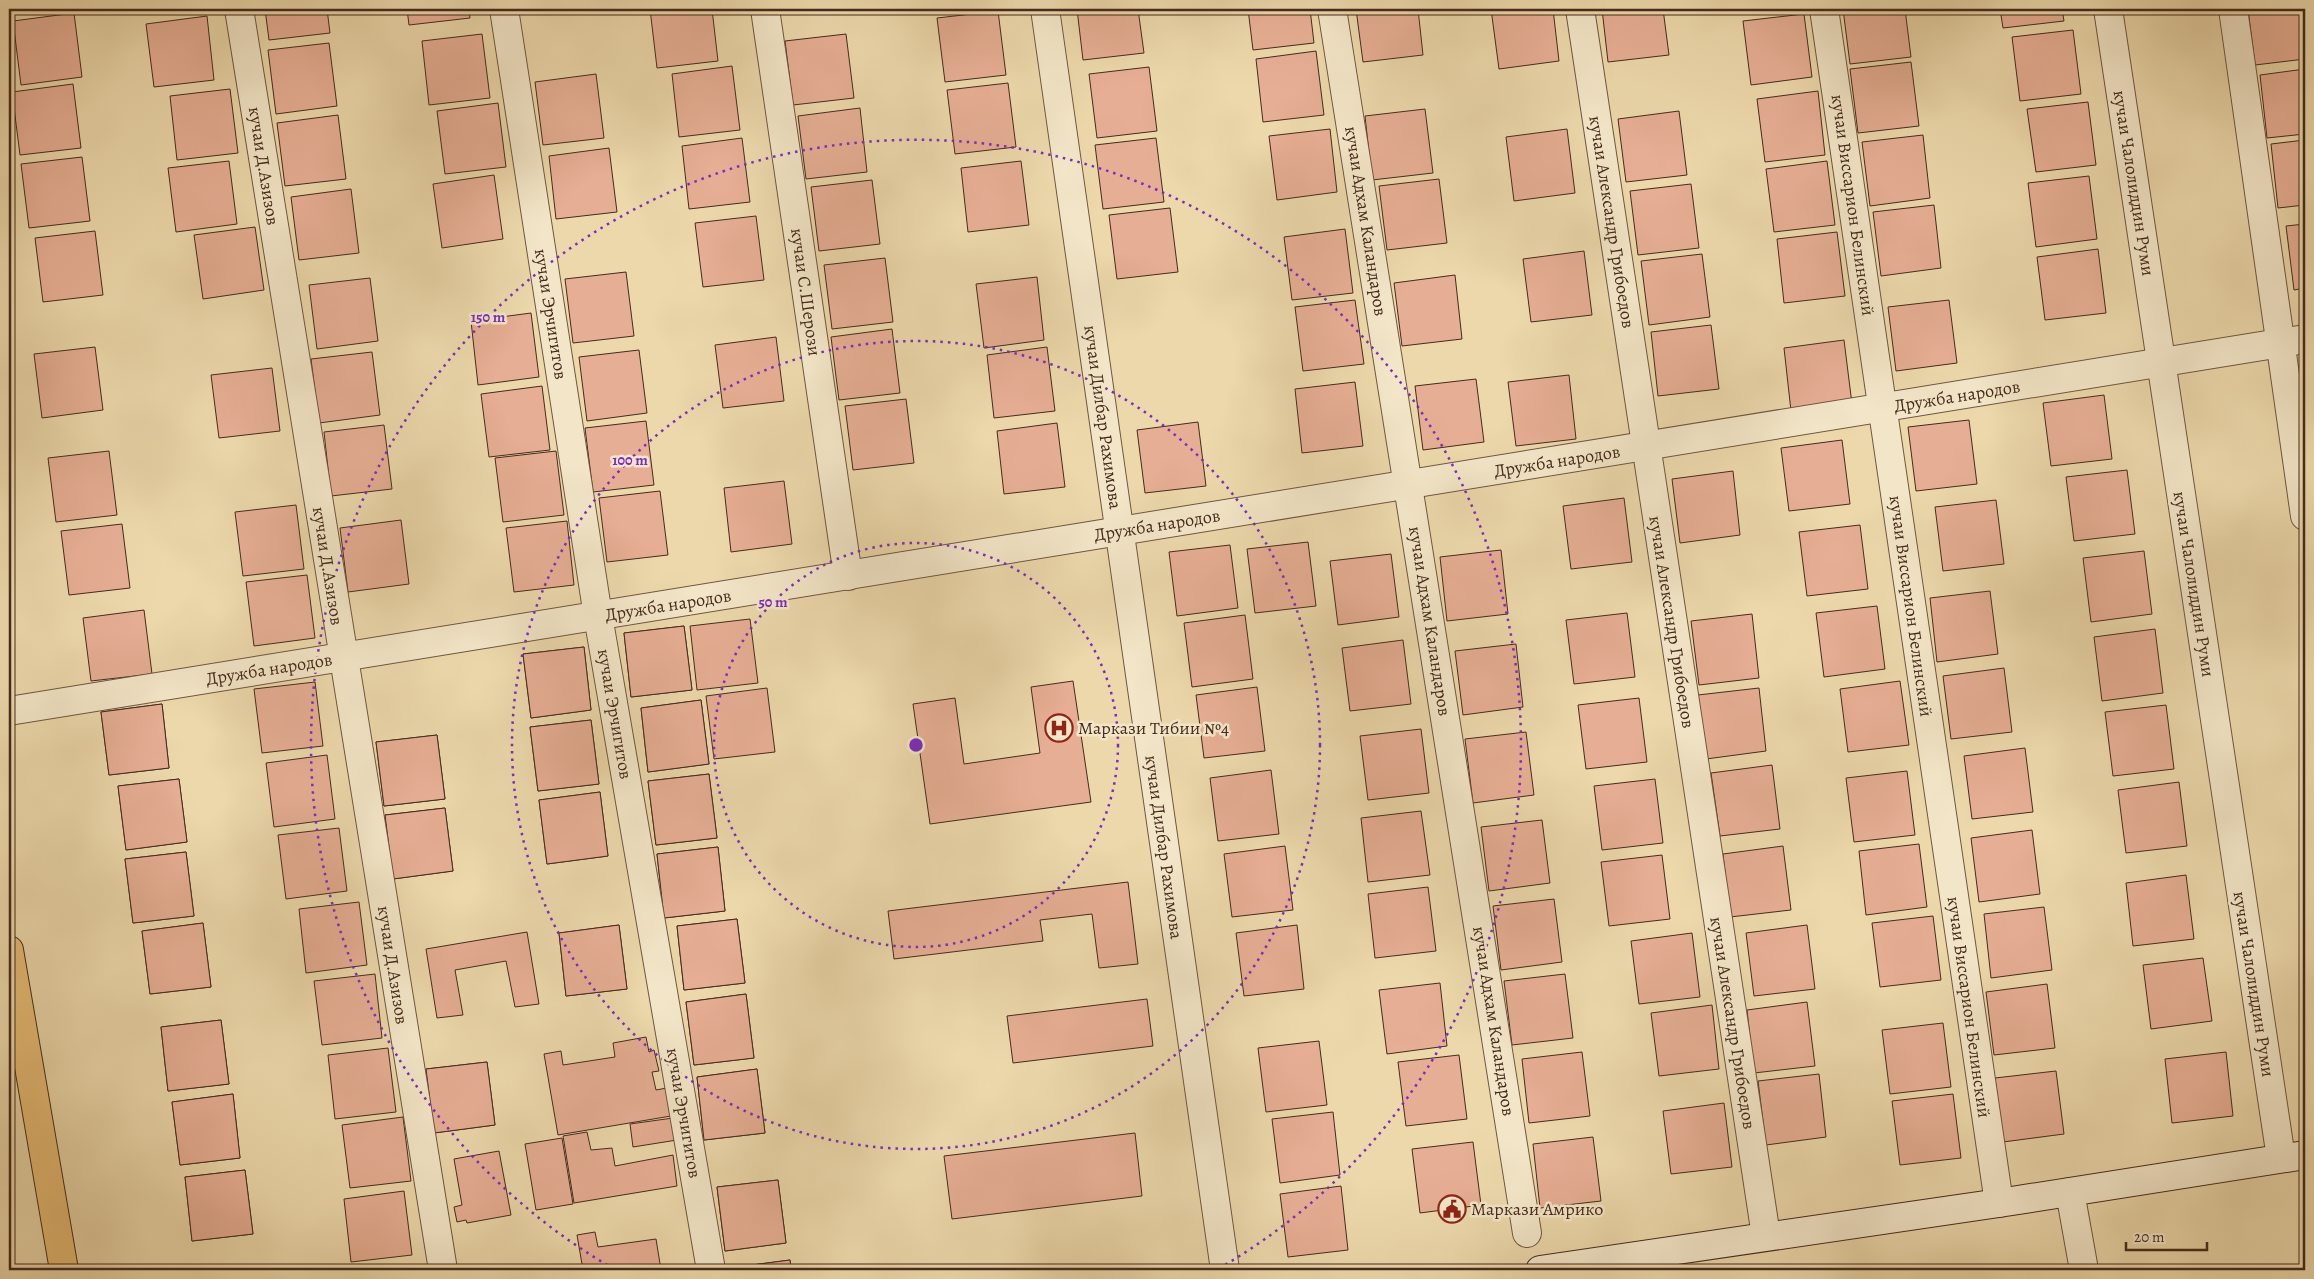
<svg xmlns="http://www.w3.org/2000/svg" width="2314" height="1279" viewBox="0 0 2314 1279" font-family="Alegreya,serif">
  <rect width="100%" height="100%" fill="#ecd8ab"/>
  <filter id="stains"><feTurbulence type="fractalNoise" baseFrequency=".004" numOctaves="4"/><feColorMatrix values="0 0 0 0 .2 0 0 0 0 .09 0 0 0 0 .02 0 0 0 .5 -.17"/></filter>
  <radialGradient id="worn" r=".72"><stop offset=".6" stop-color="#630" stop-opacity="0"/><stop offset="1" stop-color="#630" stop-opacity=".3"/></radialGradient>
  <!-- building -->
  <g fill="#e6ae94" stroke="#452b1c">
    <path d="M265 9H327L330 33 269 40Z"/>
    <path d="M407 9H469L470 18 409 25Z"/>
    <path d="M650 9H712L718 61 657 68Z"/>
    <path d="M1077 9H1138L1144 53 1083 60Z"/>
    <path d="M1248 9H1310L1314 43 1253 50Z"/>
    <path d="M1356 9H1418L1423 55 1363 62Z"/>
    <path d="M1491 9H1553L1559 61 1499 69Z"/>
    <path d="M1602 9H1663L1669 55 1608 62Z"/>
    <path d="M1741 9H1775L1741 13Z"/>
    <path d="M1843 9H1905L1911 57 1850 64Z"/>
    <path d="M2000 9H2062L2064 21 2003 28Z"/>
    <path d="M2248 9H2305V59L2255 65Z"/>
    <path d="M998 11 1006 75 945 82 937 18Z"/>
    <path d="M74 13 82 77 21 85 13 21Z"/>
    <path d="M1804 14 1812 77 1751 85 1743 21Z"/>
    <path d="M207 16 214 80 154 87 146 24Z"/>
    <path d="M2073 30 2081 94 2020 101 2012 37Z"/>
    <path d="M482 34 490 98 429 105 422 41Z"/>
    <path d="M846 34 854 98 793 105 785 41Z"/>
    <path d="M329 43 337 106 276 114 268 50Z"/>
    <path d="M1316 51 1324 115 1263 122 1256 59Z"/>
    <path d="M1911 62 1919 126 1858 133 1850 69Z"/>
    <path d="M732 66 740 130 679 137 672 74Z"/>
    <path d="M1149 67 1157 131 1097 138 1089 74Z"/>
    <path d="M2305 69V134L2267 138 2260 75Z"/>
    <path d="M596 74 604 138 543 145 535 82Z"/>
    <path d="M1008 83 1016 147 955 154 947 90Z"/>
    <path d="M73 84 81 148 20 155 12 92Z"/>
    <path d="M230 89 238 153 177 160 170 96Z"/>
    <path d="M1818 91 1825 155 1765 162 1757 99Z"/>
    <path d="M2088 102 2096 165 2036 172 2027 109Z"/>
    <path d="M498 103 506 167 445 174 437 111Z"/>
    <path d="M860 108 867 172 806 179 798 116Z"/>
    <path d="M1425 109 1433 173 1372 180 1365 116Z"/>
    <path d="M1679 111 1687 175 1626 182 1618 119Z"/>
    <path d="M338 115 346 179 285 186 277 123Z"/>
    <path d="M1330 129 1337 192 1277 200 1269 136Z"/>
    <path d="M1567 129 1575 193 1514 201 1506 137Z"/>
    <path d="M1923 135 1930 198 1870 206 1862 142Z"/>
    <path d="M742 138 750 202 689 209 682 146Z"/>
    <path d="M1156 138 1164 202 1103 209 1095 145Z"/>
    <path d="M2305 140V205L2278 208 2271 144Z"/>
    <path d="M609 148 617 212 556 219 549 156Z"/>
    <path d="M82 157 90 221 29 228 21 164Z"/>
    <path d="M229 161 237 224 176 232 168 168Z"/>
    <path d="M1021 161 1029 225 968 232 961 168Z"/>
    <path d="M1827 161 1835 225 1774 232 1766 169Z"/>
    <path d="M494 175 503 239 442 248 433 184Z"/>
    <path d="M2089 176 2097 239 2036 247 2028 183Z"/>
    <path d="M1439 179 1447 243 1387 250 1379 186Z"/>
    <path d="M872 180 880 244 819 251 811 187Z"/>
    <path d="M1691 184 1699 248 1638 255 1630 191Z"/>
    <path d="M351 189 359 253 299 260 291 197Z"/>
    <path d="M1934 205 1941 268 1881 276 1873 212Z"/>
    <path d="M1170 208 1178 272 1117 279 1109 215Z"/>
    <path d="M756 216 764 280 703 287 695 223Z"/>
    <path d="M2305 224V288L2294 290 2286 226Z"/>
    <path d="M255 227 264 290 203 299 194 235Z"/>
    <path d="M1345 229 1353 293 1292 300 1284 237Z"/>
    <path d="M95 231 103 295 43 302 35 238Z"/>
    <path d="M1837 232 1845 296 1784 303 1777 239Z"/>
    <path d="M2098 249 2106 313 2045 320 2037 257Z"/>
    <path d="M1584 251 1592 315 1531 322 1523 259Z"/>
    <path d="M1702 254 1710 317 1649 325 1641 261Z"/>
    <path d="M885 258 893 322 832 329 824 265Z"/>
    <path d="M626 272 634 336 573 343 565 279Z"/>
    <path d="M1455 275 1462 339 1402 346 1394 283Z"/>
    <path d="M1037 277 1044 340 984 348 976 284Z"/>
    <path d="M370 278 378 341 317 349 309 285Z"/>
    <path d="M1355 300 1364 364 1303 371 1295 307Z"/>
    <path d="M1949 300 1957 363 1896 371 1888 307Z"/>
    <path d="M531 313 539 377 478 385 471 321Z"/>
    <path d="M1711 325 1719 389 1658 396 1651 332Z"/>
    <path d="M892 329 900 393 839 400 831 337Z"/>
    <path d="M776 337 784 401 723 408 715 345Z"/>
    <path d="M1844 340 1852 404 1791 411 1784 348Z"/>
    <path d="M95 347 103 410 42 418 34 354Z"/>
    <path d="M1047 347 1055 411 994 418 987 355Z"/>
    <path d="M639 350 647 413 587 421 579 357Z"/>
    <path d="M372 352 380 415 319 423 311 359Z"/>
    <path d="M272 368 280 431 219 438 211 375Z"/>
    <path d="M1569 375 1576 439 1516 446 1508 382Z"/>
    <path d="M1476 379 1484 442 1423 450 1415 386Z"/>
    <path d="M1355 382 1363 446 1302 453 1295 389Z"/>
    <path d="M542 386 550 450 489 457 481 394Z"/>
    <path d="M2104 395 2112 459 2051 466 2043 403Z"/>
    <path d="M906 399 914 463 853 470 845 406Z"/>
    <path d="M1969 420 1977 484 1916 491 1908 427Z"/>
    <path d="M646 421 654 485 593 492 585 428Z"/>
    <path d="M1198 422 1206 486 1145 493 1137 430Z"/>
    <path d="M1057 423 1065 487 1004 494 997 431Z"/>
    <path d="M384 425 392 489 331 496 324 432Z"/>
    <path d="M1842 440 1850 504 1789 511 1781 448Z"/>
    <path d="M109 451 117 515 56 522 48 458Z"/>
    <path d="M556 451 564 515 503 522 495 458Z"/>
    <path d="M2127 470 2135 534 2074 541 2066 477Z"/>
    <path d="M1733 471 1740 535 1680 543 1672 479Z"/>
    <path d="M784 481 792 544 731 552 724 488Z"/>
    <path d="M660 491 668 555 607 562 599 498Z"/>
    <path d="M1624 498 1632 562 1571 569 1563 506Z"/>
    <path d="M1996 500 2004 564 1943 571 1935 507Z"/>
    <path d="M296 505 304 569 243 576 235 512Z"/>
    <path d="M401 520 409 584 348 592 340 528Z"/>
    <path d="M567 521 574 585 514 592 506 528Z"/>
    <path d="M122 524 130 588 69 595 61 531Z"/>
    <path d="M1860 525 1868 589 1807 596 1799 532Z"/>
    <path d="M1308 542 1316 606 1255 613 1247 549Z"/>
    <path d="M1230 545 1238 608 1177 616 1169 552Z"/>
    <path d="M1501 550 1508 614 1447 621 1440 557Z"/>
    <path d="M2144 551 2152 614 2091 622 2083 558Z"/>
    <path d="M1391 554 1399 617 1338 625 1330 561Z"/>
    <path d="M307 575 315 638 254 646 246 582Z"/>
    <path d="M1990 591 1998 654 1937 662 1930 598Z"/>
    <path d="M1877 606 1885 669 1824 677 1816 613Z"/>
    <path d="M144 610 152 674 91 681 83 618Z"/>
    <path d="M1627 613 1635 677 1574 684 1566 620Z"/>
    <path d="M1752 614 1759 678 1699 685 1691 621Z"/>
    <path d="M1245 615 1253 679 1192 687 1184 623Z"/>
    <path d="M750 619 758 683 697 690 690 626Z"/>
    <path d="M684 626 692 690 631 697 624 633Z"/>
    <path d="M684 626 692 690 631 697 624 633Z"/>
    <path d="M2155 629 2163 693 2102 701 2094 637Z"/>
    <path d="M1403 640 1411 704 1350 711 1342 648Z"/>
    <path d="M1516 644 1523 707 1463 715 1455 651Z"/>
    <path d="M584 647 591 710 531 718 523 654Z"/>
    <path d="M584 647 591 710 531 718 523 654Z"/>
    <path d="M2004 668 2012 732 1951 739 1943 676Z"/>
    <path d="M1073 681 1091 802 930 824 913 704 955 698 964 764 1040 753 1031 687Z"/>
    <path d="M1900 681 1909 745 1848 752 1840 689Z"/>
    <path d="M315 682 323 746 262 753 254 689Z"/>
    <path d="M1257 687 1265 751 1204 758 1196 695Z"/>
    <path d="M767 688 775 752 714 759 706 696Z"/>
    <path d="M1759 688 1766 751 1706 759 1698 695Z"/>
    <path d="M1639 698 1647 762 1586 769 1578 705Z"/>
    <path d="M701 700 709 764 648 772 641 708Z"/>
    <path d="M701 700 709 764 648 772 641 708Z"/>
    <path d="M162 704 169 768 109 775 101 712Z"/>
    <path d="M162 704 169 768 109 775 101 712Z"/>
    <path d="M2166 705 2174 769 2113 776 2105 712Z"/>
    <path d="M591 720 599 784 538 791 530 727Z"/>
    <path d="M591 720 599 784 538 791 530 727Z"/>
    <path d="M1421 729 1429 793 1368 800 1360 736Z"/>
    <path d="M1526 732 1534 795 1473 803 1465 739Z"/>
    <path d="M437 735 445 799 384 806 376 742Z"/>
    <path d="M437 735 445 799 384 806 376 742Z"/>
    <path d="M2025 748 2033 812 1972 819 1964 756Z"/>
    <path d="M327 755 335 819 274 827 266 763Z"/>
    <path d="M1772 765 1780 829 1720 836 1711 773Z"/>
    <path d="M1271 770 1279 834 1218 841 1210 778Z"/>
    <path d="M1907 771 1915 835 1854 842 1846 778Z"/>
    <path d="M709 774 717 838 656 845 648 781Z"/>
    <path d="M709 774 717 838 656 845 648 781Z"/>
    <path d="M179 779 187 842 126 850 118 786Z"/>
    <path d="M179 779 187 842 126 850 118 786Z"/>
    <path d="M1655 779 1663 843 1602 850 1594 786Z"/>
    <path d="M2179 782 2187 846 2126 853 2118 790Z"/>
    <path d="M600 792 608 856 547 864 539 800Z"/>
    <path d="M600 792 608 856 547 864 539 800Z"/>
    <path d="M445 808 453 871 393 879 385 815Z"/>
    <path d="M445 808 453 871 393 879 385 815Z"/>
    <path d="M1421 811 1430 875 1368 882 1361 818Z"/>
    <path d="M1542 820 1550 883 1489 891 1481 827Z"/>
    <path d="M339 828 347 891 286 899 278 835Z"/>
    <path d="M2032 830 2040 894 1979 902 1971 838Z"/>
    <path d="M1919 844 1927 907 1866 915 1859 851Z"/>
    <path d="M1285 846 1293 910 1232 917 1224 854Z"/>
    <path d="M1783 846 1791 910 1730 917 1723 854Z"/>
    <path d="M718 847 725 911 664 918 657 854Z"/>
    <path d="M718 847 725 911 664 918 657 854Z"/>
    <path d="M186 852 194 916 133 923 125 859Z"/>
    <path d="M186 852 194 916 133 923 125 859Z"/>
    <path d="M1662 855 1670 919 1609 926 1601 862Z"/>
    <path d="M2186 875 2194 939 2133 946 2126 883Z"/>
    <path d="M1128 882 1138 964 1099 968 1092 914 1040 920 1043 941 894 959 888 911Z"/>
    <path d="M1428 887 1436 951 1375 958 1368 894Z"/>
    <path d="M1554 899 1562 962 1501 970 1493 906Z"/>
    <path d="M359 902 367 965 306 973 299 909Z"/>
    <path d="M2044 907 2052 970 1991 978 1984 914Z"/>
    <path d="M1933 916 1941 980 1880 987 1872 923Z"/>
    <path d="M737 919 745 983 684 990 677 926Z"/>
    <path d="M737 919 745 983 684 990 677 926Z"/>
    <path d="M203 923 211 987 150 994 142 931Z"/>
    <path d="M203 923 211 987 150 994 142 931Z"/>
    <path d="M619 925 627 989 566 996 559 933Z"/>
    <path d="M619 925 627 989 566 996 559 933Z"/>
    <path d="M1297 925 1304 989 1244 996 1236 933Z"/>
    <path d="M1807 925 1815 989 1754 996 1746 933Z"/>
    <path d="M527 932 539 1004 515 1007 506 961 455 970 463 1015 437 1018 426 949Z"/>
    <path d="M1692 933 1700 997 1639 1004 1631 941Z"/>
    <path d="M2203 958 2212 1021 2151 1029 2143 965Z"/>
    <path d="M375 974 382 1038 322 1045 314 981Z"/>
    <path d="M1565 974 1573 1038 1512 1045 1504 981Z"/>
    <path d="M1440 983 1447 1046 1387 1054 1379 990Z"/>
    <path d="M2047 984 2055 1048 1994 1055 1986 992Z"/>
    <path d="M746 994 754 1058 694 1065 686 1002Z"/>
    <path d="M746 994 754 1058 694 1065 686 1002Z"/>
    <path d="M1147 999 1153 1046 1013 1063 1007 1016Z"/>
    <path d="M1807 1002 1815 1066 1754 1073 1747 1010Z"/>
    <path d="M1712 1005 1719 1069 1659 1076 1651 1013Z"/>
    <path d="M221 1020 229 1084 168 1091 161 1027Z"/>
    <path d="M221 1020 229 1084 168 1091 161 1027Z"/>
    <path d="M1943 1023 1951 1087 1890 1094 1882 1030Z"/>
    <path d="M646 1037 649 1052 654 1050 659 1071 652 1072 656 1090 672 1087 677 1115 558 1135 544 1054 561 1051 563 1065 615 1057 613 1043Z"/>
    <path d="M1319 1041 1327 1105 1266 1112 1258 1048Z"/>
    <path d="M388 1048 396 1112 335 1119 328 1055Z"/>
    <path d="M1582 1052 1590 1116 1529 1123 1522 1059Z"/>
    <path d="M2226 1052 2233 1116 2172 1123 2165 1059Z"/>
    <path d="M1459 1055 1467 1119 1406 1126 1398 1062Z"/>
    <path d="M487 1062 495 1125 434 1133 426 1069Z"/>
    <path d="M487 1062 495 1125 434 1133 426 1069Z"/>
    <path d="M757 1069 765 1133 704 1140 697 1077Z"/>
    <path d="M757 1069 765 1133 704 1140 697 1077Z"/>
    <path d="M2056 1071 2064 1134 2003 1142 1995 1078Z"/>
    <path d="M1819 1074 1826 1137 1766 1145 1758 1081Z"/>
    <path d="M233 1094 240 1158 180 1165 172 1102Z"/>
    <path d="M233 1094 240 1158 180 1165 172 1102Z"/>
    <path d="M1953 1094 1961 1158 1900 1165 1892 1101Z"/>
    <path d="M1724 1103 1732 1167 1671 1174 1663 1111Z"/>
    <path d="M1333 1112 1340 1175 1280 1183 1272 1119Z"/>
    <path d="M403 1117 411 1181 350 1188 342 1125Z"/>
    <path d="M673 1118 677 1140 633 1147 630 1124Z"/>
    <path d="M587 1132 591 1150 612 1148 615 1166 673 1155 677 1186 574 1203 563 1136Z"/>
    <path d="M1135 1133 1142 1196 952 1219 944 1156Z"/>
    <path d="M1593 1137 1601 1201 1540 1208 1533 1144Z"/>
    <path d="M562 1138 573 1204 536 1210 525 1144Z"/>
    <path d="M1473 1142 1481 1205 1420 1213 1412 1149Z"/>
    <path d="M499 1151 511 1215 467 1223 466 1220 457 1222 454 1207 462 1205 454 1159Z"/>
    <path d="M245 1170 253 1234 192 1241 185 1177Z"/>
    <path d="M245 1170 253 1234 192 1241 185 1177Z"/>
    <path d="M778 1180 786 1243 725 1251 717 1187Z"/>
    <path d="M778 1180 786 1243 725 1251 717 1187Z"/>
    <path d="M1341 1186 1348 1250 1288 1257 1280 1194Z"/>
    <path d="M404 1191 412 1255 351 1262 344 1199Z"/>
    <path d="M595 1232 598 1247 656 1239 661 1270H583L577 1235Z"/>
    <path d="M790 1260 791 1270H729V1268Z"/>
    <path d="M790 1260 791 1270H729V1268Z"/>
    <path d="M417 1265 418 1270H370Z"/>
  </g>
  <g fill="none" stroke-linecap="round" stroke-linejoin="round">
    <!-- street casing -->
    <g stroke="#6f5640" stroke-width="30">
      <g id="street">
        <path d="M239 9 443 1270"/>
        <path d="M504 9 598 616 711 1270"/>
        <path d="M765 9 848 576"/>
        <path d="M1045 9 1225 1270"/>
        <path d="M1332 9 1527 1233"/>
        <path d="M1580 9 1766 1236"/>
        <path d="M1824 9 1999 1203"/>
        <path d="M2108 9 2281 1158"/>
        <path d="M2233 9 2305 516"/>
        <path d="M9 711 2305 339"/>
        <path d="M2070 1192 2084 1270"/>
      </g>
    </g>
    <!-- secondary casing -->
    <g stroke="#452b1c" stroke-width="30">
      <path id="secondary" d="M1540 1270 1999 1203 2305 1155"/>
    </g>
    <!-- highway casing -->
    <g stroke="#452b1c" stroke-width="30">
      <path id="highway" d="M9 950 64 1270"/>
    </g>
    <!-- street -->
    <use href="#street" stroke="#f3e6c8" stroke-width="28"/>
    <!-- secondary -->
    <use href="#secondary" stroke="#f3e6c8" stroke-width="28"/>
    <!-- highway -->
    <use href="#highway" stroke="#e6bc76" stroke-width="28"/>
  </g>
  <!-- distance rings -->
  <g fill="none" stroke="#7b2cbf" stroke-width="2.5" stroke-dasharray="2.5 5">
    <circle cx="916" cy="745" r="202"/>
    <circle cx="916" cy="745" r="404"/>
    <path d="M614 1269A605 605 0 1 1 1218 1269"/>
  </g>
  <!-- icons -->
  <defs>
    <g id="hospital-ring" transform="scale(1.4375)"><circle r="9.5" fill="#f3e6c8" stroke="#8f2418" stroke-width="1.5"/><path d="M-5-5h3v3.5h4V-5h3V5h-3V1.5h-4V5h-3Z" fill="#8f2418"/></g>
    <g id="civic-ring" transform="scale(1.4375)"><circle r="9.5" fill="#f3e6c8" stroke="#8f2418" stroke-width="1.5"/><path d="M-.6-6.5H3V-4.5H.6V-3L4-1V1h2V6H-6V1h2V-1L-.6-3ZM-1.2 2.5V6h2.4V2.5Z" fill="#8f2418"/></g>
  </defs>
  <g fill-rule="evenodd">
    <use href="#hospital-ring" x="1059" y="728"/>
    <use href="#civic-ring" x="1452" y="1209"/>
  </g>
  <g text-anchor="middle" stroke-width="5" stroke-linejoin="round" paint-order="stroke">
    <!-- street labels -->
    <g font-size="18" fill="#452b1c" stroke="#f3e6c8">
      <text transform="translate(264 166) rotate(81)" y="6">кучаи Д.Азизов</text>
      <text transform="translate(2134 183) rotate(81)" y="6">кучаи Чалолиддин Руми</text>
      <text transform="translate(1853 205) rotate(82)" y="6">кучаи Виссарион Белинский</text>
      <text transform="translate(1366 221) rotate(81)" y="6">кучаи Адхам Каландаров</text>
      <text transform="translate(1612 222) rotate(81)" y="6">кучаи Александр Грибоедов</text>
      <text transform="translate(806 292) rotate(82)" y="6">кучаи С.Шерози</text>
      <text transform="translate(551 314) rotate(81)" y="6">кучаи Эрчигитов</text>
      <text transform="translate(1957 396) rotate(-9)" y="6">Дружба народов</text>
      <text transform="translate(1103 417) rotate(82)" y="6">кучаи Дилбар Рахимова</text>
      <text transform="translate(1557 461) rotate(-9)" y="6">Дружба народов</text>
      <text transform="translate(1157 525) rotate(-9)" y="6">Дружба народов</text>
      <text transform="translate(328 566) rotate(81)" y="6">кучаи Д.Азизов</text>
      <text transform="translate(2194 584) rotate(81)" y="6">кучаи Чалолиддин Руми</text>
      <text transform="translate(668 605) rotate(-9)" y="6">Дружба народов</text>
      <text transform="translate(1911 606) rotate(82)" y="6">кучаи Виссарион Белинский</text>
      <text transform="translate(1430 621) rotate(81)" y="6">кучаи Адхам Каландаров</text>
      <text transform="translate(1672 622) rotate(81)" y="6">кучаи Александр Грибоедов</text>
      <text transform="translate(269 669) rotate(-9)" y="6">Дружба народов</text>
      <text transform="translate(615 714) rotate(80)" y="6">кучаи Эрчигитов</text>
      <text transform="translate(1164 847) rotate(82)" y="6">кучаи Дилбар Рахимова</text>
      <text transform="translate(393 965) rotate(81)" y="6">кучаи Д.Азизов</text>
      <text transform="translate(2254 984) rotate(81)" y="6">кучаи Чалолиддин Руми</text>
      <text transform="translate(1969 1007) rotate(82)" y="6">кучаи Виссарион Белинский</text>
      <text transform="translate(1494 1021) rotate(81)" y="6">кучаи Адхам Каландаров</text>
      <text transform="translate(1733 1023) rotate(81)" y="6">кучаи Александр Грибоедов</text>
      <text transform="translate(684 1113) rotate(80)" y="6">кучаи Эрчигитов</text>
    </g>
    <!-- poi labels -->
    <g font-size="18" fill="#452b1c" stroke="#f3e6c8" text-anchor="start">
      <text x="1078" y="734">Маркази Тибии №4</text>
      <text x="1471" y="1215">Маркази Амрико</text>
    </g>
  </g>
  <circle cx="916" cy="745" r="8" fill="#7b2cbf" stroke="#f3e6c8" stroke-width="2.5"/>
  <g font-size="15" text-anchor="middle" font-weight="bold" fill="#7b2cbf" stroke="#f3e6c8" stroke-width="5" stroke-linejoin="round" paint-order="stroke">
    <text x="488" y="322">150 m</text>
    <text x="630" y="465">100 m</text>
    <text x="773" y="607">50 m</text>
  </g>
  <!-- margin -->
  <rect width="2314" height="1279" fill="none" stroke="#ecd8ab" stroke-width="30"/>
  <rect x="10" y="10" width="2294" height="1259" fill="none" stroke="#452b1c" stroke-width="2.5"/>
  <rect x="15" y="15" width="2284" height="1249" fill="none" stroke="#452b1c"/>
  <!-- scale -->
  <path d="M2126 1242v8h81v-8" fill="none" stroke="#452b1c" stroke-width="2.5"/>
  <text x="2134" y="1242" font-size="15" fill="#452b1c" stroke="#f3e6c8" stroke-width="4" paint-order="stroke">20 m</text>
  <rect width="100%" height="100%" filter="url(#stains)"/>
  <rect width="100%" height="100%" fill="url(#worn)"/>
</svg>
